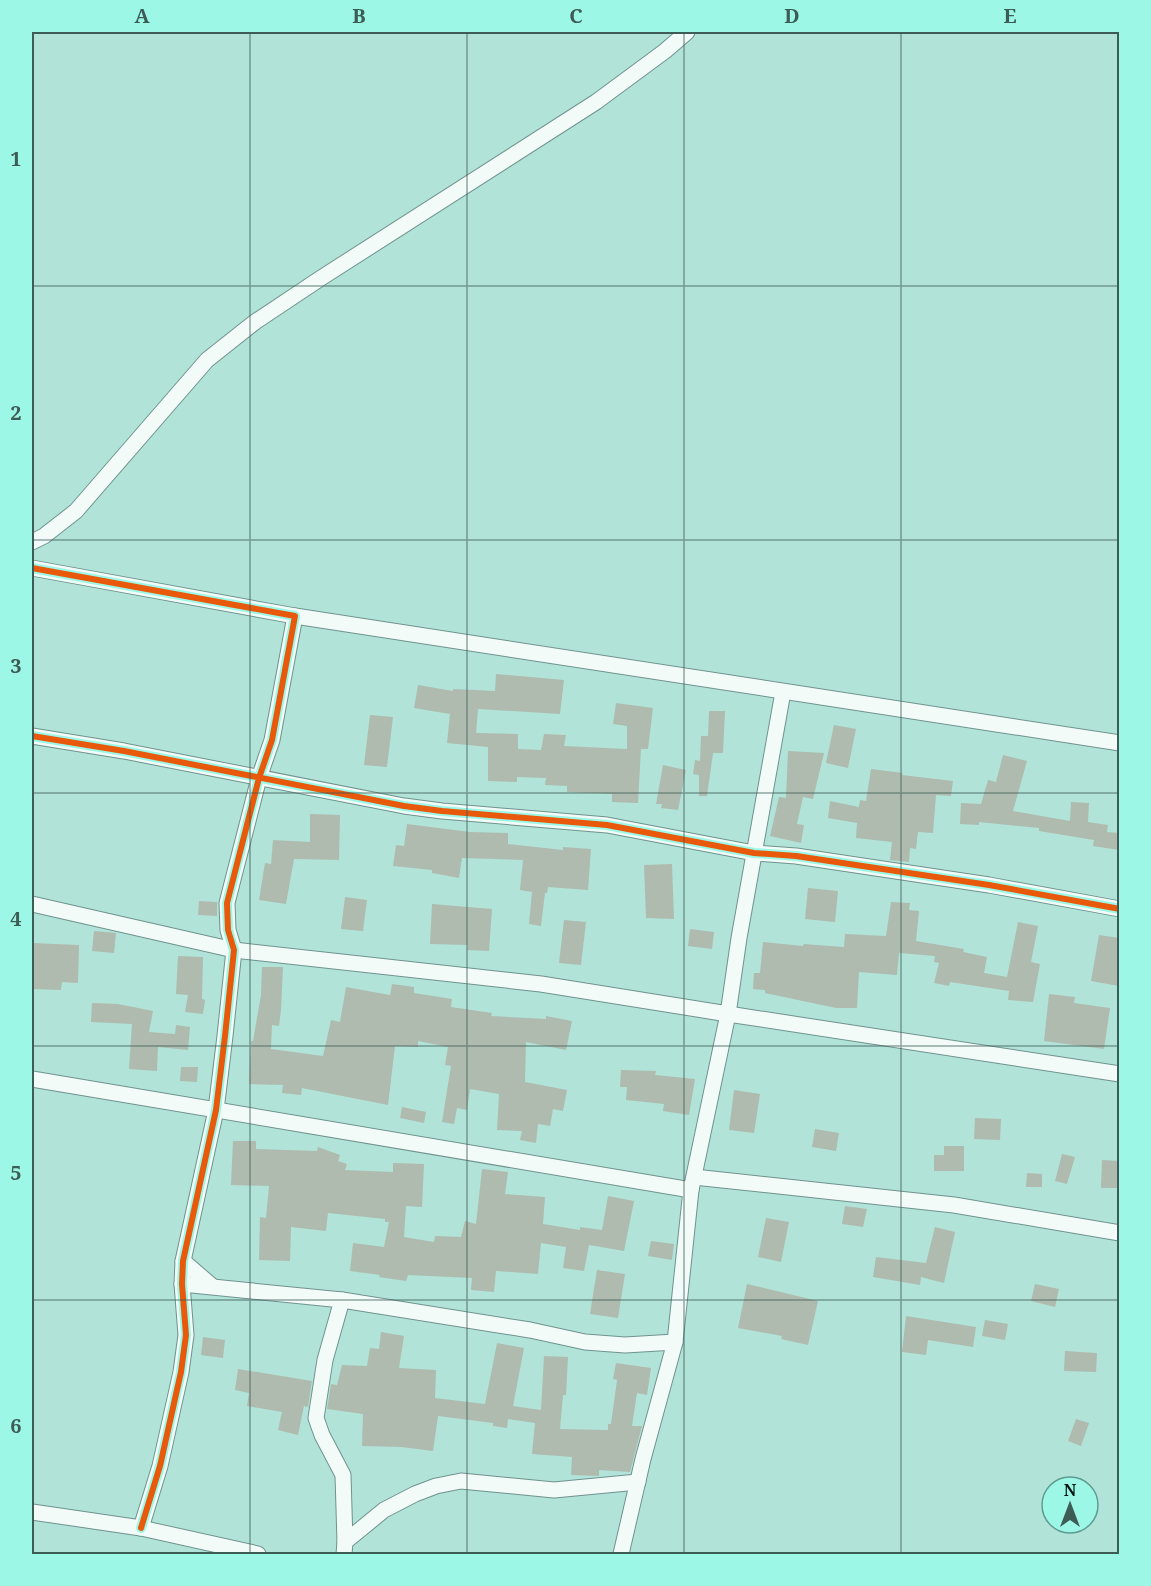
<svg xmlns="http://www.w3.org/2000/svg" width="1151" height="1586" viewBox="0 0 1151 1586" font-family="'Noto Serif',serif">
  <rect width="100%" height="100%" fill="#b1e3d9"/>
  <!-- building -->
  <g fill="#afbbae">
    <path d="M496 674 564 680 560 714 478 709 476 733 518 734V749L541 750 544 734 566 735 564 746 627 749V726L613 724 616 703 653 708 648 749H641L638 803 612 802V794L567 792V786L545 785 546 778 517 777V782L488 781V747L447 743 450 714 414 708 418 685 453 691V689L495 691Z"/>
    <path d="M709 711H725L723 753H713L707 796H699V775L693 774 695 760 700 761 701 736H708Z"/>
    <path d="M370 715 393 717 387 767 364 765Z"/>
    <path d="M834 725 856 729 848 768 826 763Z"/>
    <path d="M788 751 824 753 813 799 803 797 797 824 804 825 801 843 770 836 779 797 786 798Z"/>
    <path d="M1003 755 1027 761 1013 811 1070 821 1071 802 1089 803 1088 822 1108 825 1107 832 1119 833V850L1093 846 1094 840 1039 831V828L979 822V825L960 824 961 803 981 804 988 780 996 782Z"/>
    <path d="M663 765 686 770 678 810 661 808 662 804H656Z"/>
    <path d="M871 769 903 773 902 775 953 781 951 796 936 795 933 833 918 832 916 849 910 848 909 862 890 860 892 842 856 838 857 823 828 818 830 801 859 807 860 800 866 801Z"/>
    <path d="M310 814 340 815 339 860 294 859 286 904 259 900 265 863 271 864 273 840 310 842Z"/>
    <path d="M407 824 470 832 508 833V844L563 850V847L591 849 588 890 548 887 547 893H545L541 926 529 924 532 892 520 890 523 860 462 858 459 878 432 873V870L393 866 396 845 404 846Z"/>
    <path d="M672 864 674 919 646 918 644 865Z"/>
    <path d="M808 888 838 891 835 922 805 919Z"/>
    <path d="M345 897 367 900 363 931 341 929Z"/>
    <path d="M199 901 217 902V916L198 915Z"/>
    <path d="M891 902 910 903 909 910 919 911 916 941 964 949 963 952 987 957 984 973 1007 977 1018 922 1038 926 1031 962 1040 964 1033 1002 1008 1000 1009 991 950 982 949 986 934 983 939 963 934 962 935 956 899 953 897 975 859 972 857 1008H836L765 993V990L753 989 754 973H760L763 942 803 946 804 944 844 947 845 934 886 936Z"/>
    <path d="M432 904 492 909 489 951 467 950 468 945 430 944Z"/>
    <path d="M564 920 586 922 581 965 559 963Z"/>
    <path d="M690 929 714 932 712 949 688 946Z"/>
    <path d="M94 931 116 933 114 953 92 951Z"/>
    <path d="M1099 935 1119 938V986L1091 981Z"/>
    <path d="M32 943 79 945 78 983 62 982 61 990 32 989Z"/>
    <path d="M178 956 203 957 202 999 205 1000 203 1014 185 1012 188 995 176 994Z"/>
    <path d="M262 967H283L281 1010 279 1026 272 1025 271 1049 323 1056 331 1020 340 1022 346 987 390 995 392 984 414 987V993L452 999 451 1007 492 1013 491 1016 546 1019V1016L572 1021 566 1050 526 1042 525 1082 567 1090 563 1111 553 1109 550 1126 538 1124 536 1143 520 1140 522 1131 497 1130 499 1094 470 1089 467 1110 457 1108 454 1124 442 1122 451 1066 445 1065 448 1047 418 1041V1047L395 1046 388 1105 302 1088 301 1095 282 1093 283 1085 249 1084 251 1041H253L261 995Z"/>
    <path d="M1049 994 1075 997 1074 1003 1110 1008 1104 1049 1044 1041Z"/>
    <path d="M92 1003 118 1004 153 1011 149 1032 175 1034 176 1025 190 1027 188 1050 158 1047 157 1071 129 1069 132 1024 91 1022Z"/>
    <path d="M181 1067H198L197 1082 180 1081Z"/>
    <path d="M621 1070 656 1071 655 1075 695 1079 689 1115 663 1111 664 1104 626 1100 627 1087H620Z"/>
    <path d="M734 1090 760 1094 754 1133 729 1130Z"/>
    <path d="M402 1107 426 1112 424 1123 400 1118Z"/>
    <path d="M975 1118 1001 1119 1000 1140 974 1139Z"/>
    <path d="M815 1129 839 1133 836 1151 812 1147Z"/>
    <path d="M233 1141H256V1149L317 1151 318 1147 340 1155 338 1161 347 1164 345 1170 393 1172V1163L424 1164 422 1207 406 1206 404 1237 434 1242 435 1236 461 1237 465 1221 476 1224 482 1169 508 1172 505 1194 545 1197 543 1224 580 1230V1227L602 1230 608 1196 634 1201 624 1251 589 1245 584 1271 563 1268 566 1247 541 1243 538 1274 496 1271 494 1292 471 1290 472 1278 408 1275 406 1281 379 1277 380 1275 350 1271 353 1243 384 1247 389 1222H385V1219L328 1213 326 1231 291 1227 290 1261 259 1260 260 1217 266 1218 269 1186 231 1185Z"/>
    <path d="M944 1146H964V1171H934V1155H944Z"/>
    <path d="M1062 1154 1075 1157 1067 1184 1055 1181Z"/>
    <path d="M1102 1160 1119 1161V1188H1101Z"/>
    <path d="M1027 1173 1042 1174V1187H1026Z"/>
    <path d="M845 1206 867 1209 863 1227 842 1224Z"/>
    <path d="M766 1218 789 1222 781 1262 758 1257Z"/>
    <path d="M935 1227 955 1232 944 1283 921 1277 920 1285 873 1277 876 1257 926 1263Z"/>
    <path d="M651 1241 674 1244 672 1260 648 1256Z"/>
    <path d="M597 1270 625 1274 618 1318 590 1314Z"/>
    <path d="M747 1284 818 1301 808 1345 781 1339 782 1336 738 1328Z"/>
    <path d="M1035 1284 1059 1289 1055 1307 1031 1301Z"/>
    <path d="M906 1316 976 1327 973 1347 928 1340 926 1355 902 1352Z"/>
    <path d="M985 1320 1008 1324 1005 1340 982 1336Z"/>
    <path d="M381 1332 404 1336 399 1368 436 1370 435 1398 485 1404 497 1343 524 1348 513 1406 541 1410 544 1356 568 1357 566 1395H563L560 1429 608 1430V1424H611L617 1380 613 1379 616 1363 651 1368 647 1395 637 1393 632 1426H642L630 1472 599 1470V1476L571 1475 572 1457 532 1454 535 1423 508 1419 507 1428 493 1426V1423L438 1416 433 1451 401 1447 362 1446 363 1414 327 1409 331 1384 337 1385 342 1365 367 1366 370 1348 379 1349Z"/>
    <path d="M203 1337 225 1340 223 1358 201 1355Z"/>
    <path d="M1065 1351 1097 1353 1096 1372 1064 1371Z"/>
    <path d="M238 1369 312 1381 308 1407 304 1406 298 1435 278 1430 282 1412 247 1406 249 1393 235 1390Z"/>
    <path d="M1076 1419 1089 1423 1081 1446 1068 1441Z"/>
  </g>
  <g fill="none" stroke-linecap="round" stroke-linejoin="round">
    <!-- minor casing -->
    <g stroke="#6f938d" stroke-width="17">
      <g id="minor">
        <path d="M32 542 44 536 76 511 207 360 255 322 321 278 596 102 665 51 687 32"/>
        <path d="M32 568 295 616 272 740 259 778 227 903 228 930 234 950 225 1036 216 1110 183 1261 182 1284 186 1335 181 1372 160 1466 141 1528"/>
        <path d="M295 616 1120 743"/>
        <path d="M32 736 124 751 404 806 442 811 607 825 754 853 796 856 989 885 1120 909"/>
        <path d="M32 904 234 950 541 984 728 1014 739 938 783 692"/>
        <path d="M32 1079 691 1190"/>
        <path d="M694 1177 954 1205 1120 1233"/>
        <path d="M183 1261 212 1286"/>
        <path d="M182 1284 342 1300 530 1330 585 1342 625 1345 675 1342 643 1459 621 1554"/>
        <path d="M342 1300 325 1360 316 1418 322 1435 343 1475 345 1542 344 1554"/>
        <path d="M675 1342 691 1190 728 1014 1120 1074"/>
        <path d="M32 1512 141 1528 258 1554"/>
        <path d="M345 1542 384 1510 415 1494 436 1486 461 1481 554 1490 638 1482"/>
      </g>
    </g>
    <!-- minor -->
    <use href="#minor" stroke="#f3fbf9" stroke-width="15"/>
    <!-- cycleway casing -->
    <g stroke="#9df7e6" stroke-width="10">
      <g id="cycleway">
        <path d="M32 568 295 616 272 740 259 778 227 903 228 930 234 950 225 1036 216 1110 183 1261 182 1284 186 1335 181 1372 160 1466 141 1528"/>
        <path d="M32 736 124 751 404 806 442 811 607 825 754 853 796 856 989 885 1120 909"/>
      </g>
    </g>
    <!-- cycleway -->
    <use href="#cycleway" stroke="#e8590c" stroke-width="6"/>
  </g>
  <!-- grid -->
  <path fill="none" stroke="#3e5c56" stroke-width="1.5" stroke-opacity="0.55" d="M250 32V1554M467 32V1554M684 32V1554M901 32V1554M32 286H1120M32 540H1120M32 793H1120M32 1046H1120M32 1300H1120"/>
  <!-- border -->
  <rect width="1151" height="1586" fill="none" stroke="#9df7e6" stroke-width="66"/>
  <!-- north arrow -->
  <g transform="translate(1070 1505)"><circle r="28" fill="#9df7e6" stroke="#5e9c90" stroke-width="1.5"/>
  <path d="M0-4.5L10 22L0 15L-10 22Z" fill="#3e5c56"/>
  <text y="-9" font-size="16" font-weight="bold" text-anchor="middle" fill="#001410">N</text>
  </g>
  <rect x="33" y="33" width="1085" height="1520" fill="none" stroke="#3e5c56" stroke-width="2"/>
  <g font-size="20" text-anchor="middle" font-weight="bold" fill="#3e5c56">
    <text x="142" y="23">A</text>
    <text x="359" y="23">B</text>
    <text x="576" y="23">C</text>
    <text x="792" y="23">D</text>
    <text x="1010" y="23">E</text>
    <text x="16" y="166">1</text>
    <text x="16" y="420">2</text>
    <text x="16" y="673">3</text>
    <text x="16" y="926">4</text>
    <text x="16" y="1180">5</text>
    <text x="16" y="1433">6</text>
  </g>
</svg>
